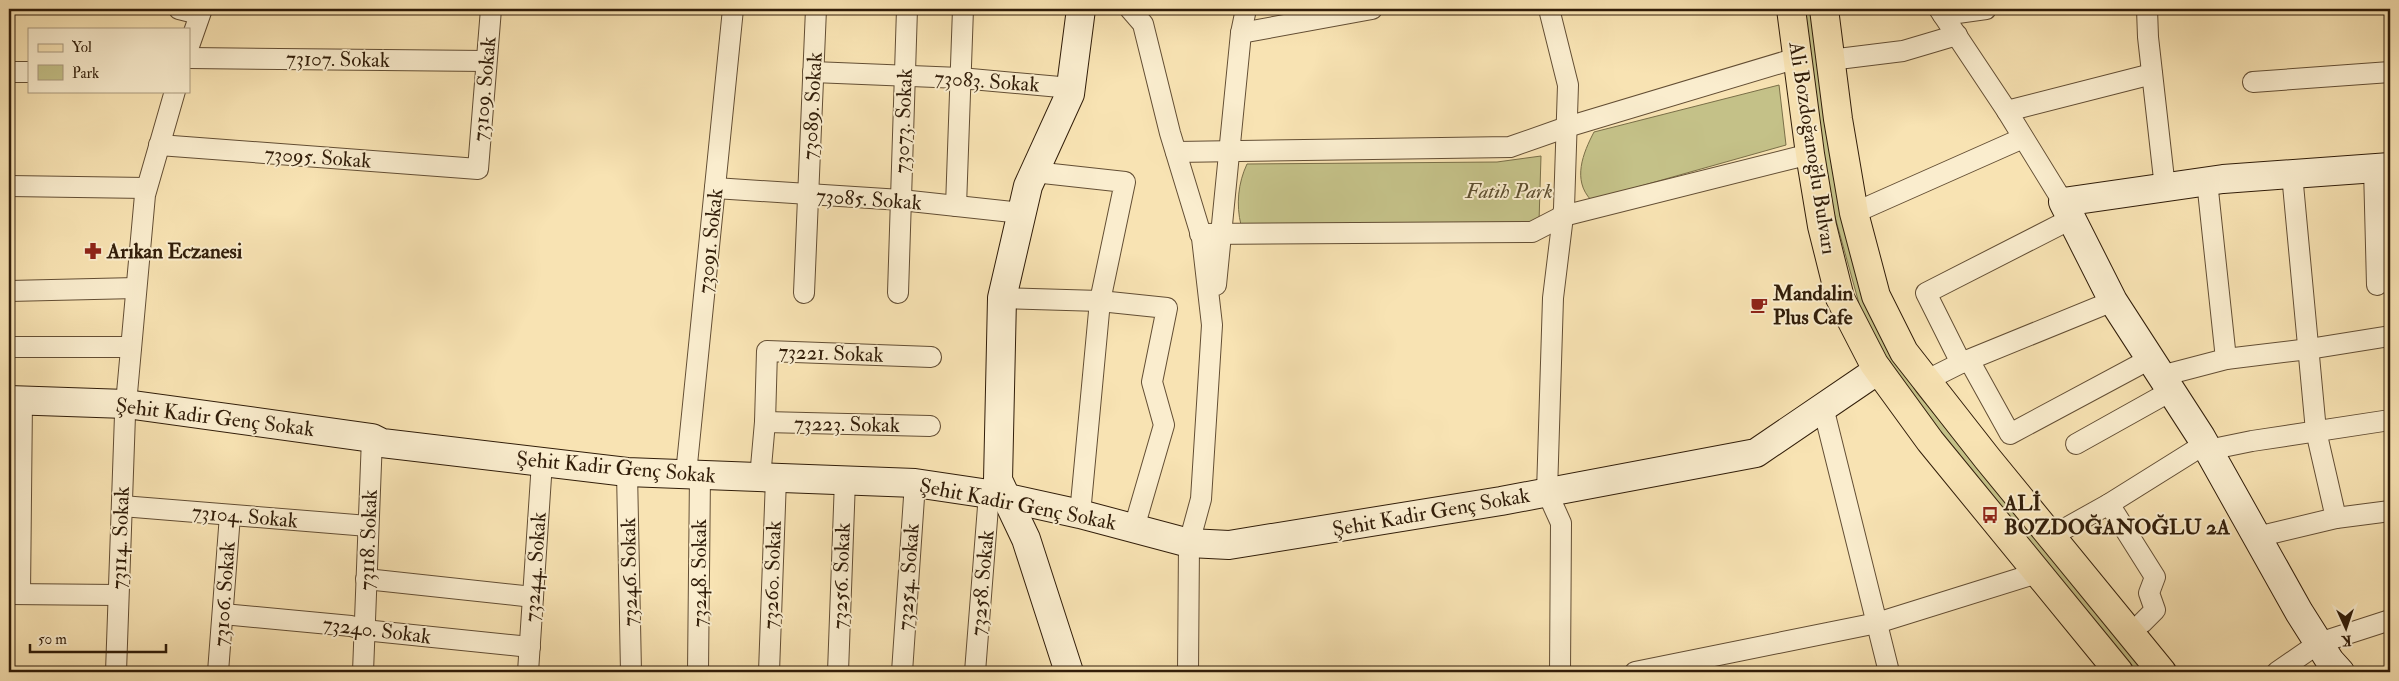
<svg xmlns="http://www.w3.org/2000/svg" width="2399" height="681" viewBox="0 0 2399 681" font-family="'IM FELL Double Pica',serif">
  <rect width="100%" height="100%" fill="#f8e3b3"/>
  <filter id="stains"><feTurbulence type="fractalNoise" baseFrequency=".004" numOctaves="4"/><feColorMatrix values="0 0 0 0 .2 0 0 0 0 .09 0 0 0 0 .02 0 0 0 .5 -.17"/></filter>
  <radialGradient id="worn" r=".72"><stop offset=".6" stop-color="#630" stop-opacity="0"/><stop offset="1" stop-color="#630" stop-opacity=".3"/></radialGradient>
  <!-- green -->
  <g fill="#c4c188" stroke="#7a6f48">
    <path d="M1804 9H1811L1887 347 1917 393 2145 672H2135L1910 398 1876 351 1860 307 1832 206 1819 130Z"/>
    <path d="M1779 85 1786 145 1591 200C1572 180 1583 153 1594 132Z"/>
    <path d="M1541 156 1539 222 1241 225C1236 205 1238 183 1247 164L1497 162Z"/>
  </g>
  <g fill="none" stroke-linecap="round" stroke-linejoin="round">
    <!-- street casing -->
    <g stroke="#634e34" stroke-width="22">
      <g id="street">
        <path d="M179 9 199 14"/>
        <path d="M1130 9 1143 24 1170 133 1202 238 1212 325 1201 499 1189 543 1188 672"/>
        <path d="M1549 9 1568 85 1564 208 1553 298 1547 492 1561 523 1560 672"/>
        <path d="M1939 9 2007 111 2063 202"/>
        <path d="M2147 9 2148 37 2165 188"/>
        <path d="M1943 15 1986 9"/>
        <path d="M1241 33 1372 9"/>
        <path d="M189 46 202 9"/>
        <path d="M189 58 486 61"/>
        <path d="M1830 60 1903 51 1957 35"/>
        <path d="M9 72H29"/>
        <path d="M813 72 960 78 1071 88"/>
        <path d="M2253 82 2390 72"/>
        <path d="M2007 111 2152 74"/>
        <path d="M159 145 478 169 491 9"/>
        <path d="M1176 152 1510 147 1567 127 1797 58"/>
        <path d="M2374 168 2377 285"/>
        <path d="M1034 172 1125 182 1100 301 1080 514"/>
        <path d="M2292 174 2316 431 2336 518"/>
        <path d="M2207 181 2226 359"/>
        <path d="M9 186 146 188"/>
        <path d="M715 188 901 200 1022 213"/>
        <path d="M956 206 963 9"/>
        <path d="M1854 213 2023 138"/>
        <path d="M1200 234 1532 232 1563 216 1810 154"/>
        <path d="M1216 285 1241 33 1246 9"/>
        <path d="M9 291 136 288"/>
        <path d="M804 293 816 9"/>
        <path d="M898 293 907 9"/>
        <path d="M1002 298 1100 301 1167 308 1152 382 1164 425 1134 528"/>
        <path d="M9 347H131"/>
        <path d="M1969 360 2010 434 2150 359"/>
        <path d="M1961 363 1926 293 2071 219"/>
        <path d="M2161 376 2226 359 2309 349 2390 336"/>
        <path d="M1925 381 1961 363 2113 301"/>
        <path d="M1823 407 1889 672"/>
        <path d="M765 422 930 426"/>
        <path d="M2076 444 2171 391"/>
        <path d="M2208 450 2252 441 2390 420"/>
        <path d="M627 472 631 672"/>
        <path d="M686 474 733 9"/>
        <path d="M760 478 765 422 767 351 931 357"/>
        <path d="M2109 504 2155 577 2149 593 2155 610 2142 623"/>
        <path d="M122 506 368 526"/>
        <path d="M2050 537 2109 504 2205 444"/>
        <path d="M2257 537 2336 518 2390 511"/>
        <path d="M366 579 533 597"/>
        <path d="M9 594 118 595"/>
        <path d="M20 594 22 400"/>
        <path d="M223 614 351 626 364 630 530 647"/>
        <path d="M116 672 125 415 145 195 175 91"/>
        <path d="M218 672 230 515"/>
        <path d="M363 672 372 438"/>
        <path d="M528 672 542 462"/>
        <path d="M698 672 700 474"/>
        <path d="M769 672 776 478"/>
        <path d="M838 672 845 480"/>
        <path d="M902 672 915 483"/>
        <path d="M975 672 989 494"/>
        <path d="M1635 672 1877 623 2037 573"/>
        <path d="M2277 672 2319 643 2390 620"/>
      </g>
    </g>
    <!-- secondary casing -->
    <g stroke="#311d09" stroke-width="30">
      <g id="secondary">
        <path d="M9 400 126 404 372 438 382 443 627 472 915 483 989 494 1080 514 1189 543 1229 545 1501 501 1756 453 1878 370"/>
        <path d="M1069 672 1026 539 998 480 1002 298 1028 186 1070 94 1081 9"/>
        <path d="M2340 672 2330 661 2299 612 2201 437 2113 301 2063 202 2223 179 2390 167"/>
      </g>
    </g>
    <!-- primary casing -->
    <g stroke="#311d09" stroke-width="30">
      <g id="primary">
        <path d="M1791 9 1810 154 1822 226 1840 298 1874 364 1930 441 2119 672"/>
        <path d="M1824 9 1838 119 1854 213 1876 296 1904 352 1987 458 2162 672"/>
      </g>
    </g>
    <!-- street -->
    <use href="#street" stroke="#faedce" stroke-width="20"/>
    <!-- secondary -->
    <use href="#secondary" stroke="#faedce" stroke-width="28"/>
    <!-- primary -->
    <use href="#primary" stroke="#f8e3b3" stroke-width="28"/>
  </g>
  <!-- icons -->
  <defs>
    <g id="pharmacy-bare" transform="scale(1.35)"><path d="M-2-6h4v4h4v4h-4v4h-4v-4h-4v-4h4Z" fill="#8f2418" stroke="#faedce" stroke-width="2.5" paint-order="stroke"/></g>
    <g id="cafe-bare" transform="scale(1.35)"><path d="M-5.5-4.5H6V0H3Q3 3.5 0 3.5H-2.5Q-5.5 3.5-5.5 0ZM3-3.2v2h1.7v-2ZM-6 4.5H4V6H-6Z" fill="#8f2418" stroke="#faedce" stroke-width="2.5" paint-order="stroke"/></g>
    <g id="bus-bare" transform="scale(1.35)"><path d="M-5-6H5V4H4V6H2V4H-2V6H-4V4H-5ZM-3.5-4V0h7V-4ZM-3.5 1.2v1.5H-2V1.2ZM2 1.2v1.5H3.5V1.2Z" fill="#8f2418" stroke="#faedce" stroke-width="2.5" paint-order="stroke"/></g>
  </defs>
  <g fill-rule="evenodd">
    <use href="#pharmacy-bare" x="93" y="251"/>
    <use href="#cafe-bare" x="1759" y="305"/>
    <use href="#bus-bare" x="1990" y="515"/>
  </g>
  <g text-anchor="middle" stroke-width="4" stroke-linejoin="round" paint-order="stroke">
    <!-- street labels -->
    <g font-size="21" fill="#311d09" stroke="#faedce">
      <text transform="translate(338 59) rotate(1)" y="7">73107. Sokak</text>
      <text transform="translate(987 81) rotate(4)" y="7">73083. Sokak</text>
      <text transform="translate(484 89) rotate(-85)" y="7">73109. Sokak</text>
      <text transform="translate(812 106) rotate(-87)" y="7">73089. Sokak</text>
      <text transform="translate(903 121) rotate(-88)" y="7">73073. Sokak</text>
      <text transform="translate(1813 148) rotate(81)" y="7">Ali Bozdoğanoğlu Bulvarı</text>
      <text transform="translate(318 157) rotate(4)" y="7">73095. Sokak</text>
      <text transform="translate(869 199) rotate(4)" y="7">73085. Sokak</text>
      <text transform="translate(710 241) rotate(-84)" y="7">73091. Sokak</text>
      <text transform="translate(831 353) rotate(2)" y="7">73221. Sokak</text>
      <text transform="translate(215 417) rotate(7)" y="7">Şehit Kadir Genç Sokak</text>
      <text transform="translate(847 424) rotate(1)" y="7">73223. Sokak</text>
      <text transform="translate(616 467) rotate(5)" y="7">Şehit Kadir Genç Sokak</text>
      <text transform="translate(1018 504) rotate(11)" y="7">Şehit Kadir Genç Sokak</text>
      <text transform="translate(1431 512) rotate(-10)" y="7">Şehit Kadir Genç Sokak</text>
      <text transform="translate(245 516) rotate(5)" y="7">73104. Sokak</text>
      <text transform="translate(120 538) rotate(-88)" y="7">73114. Sokak</text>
      <text transform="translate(368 540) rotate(-88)" y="7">73118. Sokak</text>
      <text transform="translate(535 567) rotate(-86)" y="7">73244. Sokak</text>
      <text transform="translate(629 572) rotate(-91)" y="7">73246. Sokak</text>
      <text transform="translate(699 573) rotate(-90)" y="7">73248. Sokak</text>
      <text transform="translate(772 575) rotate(-88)" y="7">73260. Sokak</text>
      <text transform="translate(841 576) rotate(-88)" y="7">73256. Sokak</text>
      <text transform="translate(908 577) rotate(-86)" y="7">73254. Sokak</text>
      <text transform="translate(982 583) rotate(-85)" y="7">73258. Sokak</text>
      <text transform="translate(224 594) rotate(-86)" y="7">73106. Sokak</text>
      <text transform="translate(377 630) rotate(7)" y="7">73240. Sokak</text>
    </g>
    <!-- park labels -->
    <g font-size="21" font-style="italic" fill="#5d4e2f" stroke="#faedce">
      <text x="1509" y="198">Fatih Park</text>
    </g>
    <!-- poi labels -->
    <g font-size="21" font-weight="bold" fill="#311d09" stroke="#faedce" text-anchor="start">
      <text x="107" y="258">Arıkan Eczanesi</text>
      <text x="1773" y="300">Mandalin<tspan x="1773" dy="24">Plus Cafe</tspan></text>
      <text x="2004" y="510">ALİ<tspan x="2004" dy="24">BOZDOĞANOĞLU 2A</tspan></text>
    </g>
  </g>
  <!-- margin -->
  <rect width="2399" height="681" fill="none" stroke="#f8e3b3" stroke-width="30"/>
  <rect x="10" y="10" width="2379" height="661" fill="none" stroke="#311d09" stroke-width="2.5"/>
  <rect x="15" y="15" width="2369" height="651" fill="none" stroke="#311d09"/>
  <!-- legend -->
  <rect x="28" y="28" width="162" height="65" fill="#faedce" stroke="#aa9a7f"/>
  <rect x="38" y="44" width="25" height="8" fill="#f8e3b3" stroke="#aa9a7f"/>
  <text x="72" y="52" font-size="15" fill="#311d09">Yol</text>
  <rect x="38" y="65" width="25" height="15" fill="#c4c188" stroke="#aa9a7f"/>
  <text x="72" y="78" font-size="15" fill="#311d09">Park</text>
  <!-- north arrow -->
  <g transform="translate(2346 628) rotate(177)" stroke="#faedce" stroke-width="4" paint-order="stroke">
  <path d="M0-4L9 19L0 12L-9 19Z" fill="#311d09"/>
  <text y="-8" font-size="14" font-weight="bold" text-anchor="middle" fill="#311d09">K</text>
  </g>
  <!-- scale -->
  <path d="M30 644v8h136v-8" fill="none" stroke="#311d09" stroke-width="2.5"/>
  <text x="38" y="644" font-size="15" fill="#311d09" stroke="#faedce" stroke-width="4" paint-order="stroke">50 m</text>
  <rect width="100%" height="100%" filter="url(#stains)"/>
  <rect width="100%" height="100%" fill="url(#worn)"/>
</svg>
